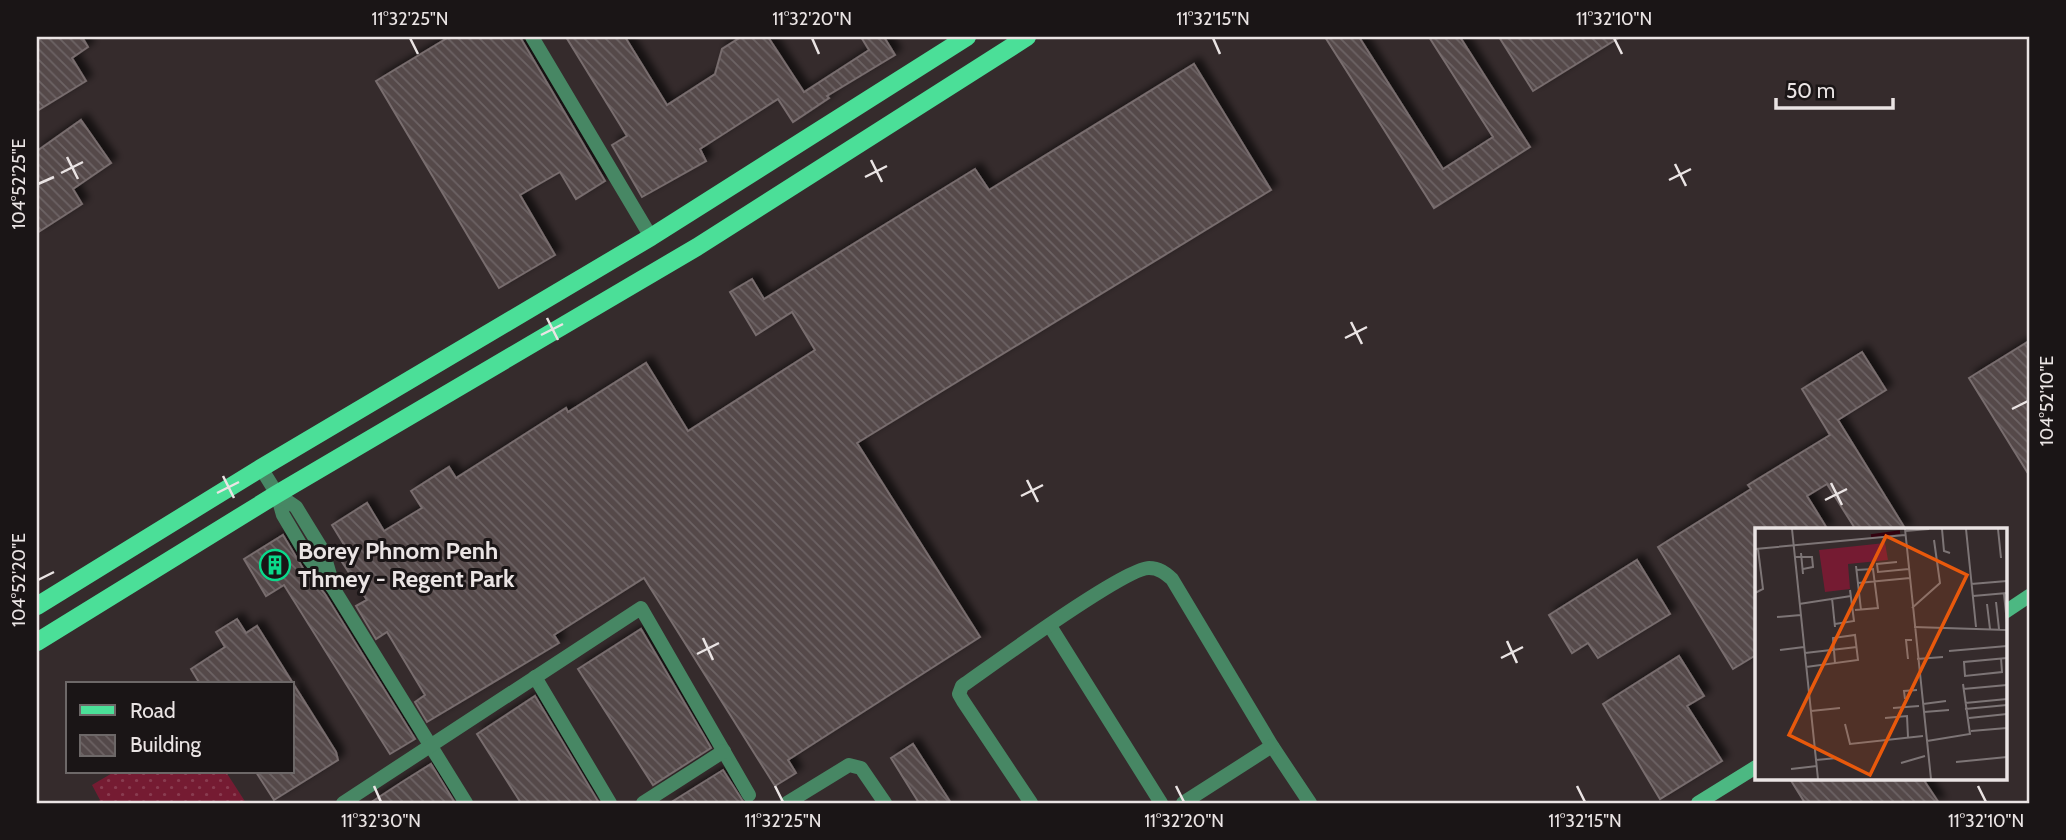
<svg xmlns="http://www.w3.org/2000/svg" width="2066" height="840" viewBox="0 0 2066 840" font-family="Cabin,sans-serif">
  <defs>
    <pattern id="green-dots" width="8" height="8" patternUnits="userSpaceOnUse" patternTransform="scale(1.75)"><rect width="8" height="8" fill="#751b32"/><path d="M2 2h.1M6 6h.1" fill="none" stroke="#893c50" stroke-width="1.8" stroke-linecap="round"/></pattern>
    <pattern id="building-back-hatch" width="6" height="6" patternUnits="userSpaceOnUse" patternTransform="scale(1.75)"><rect width="6" height="6" fill="#54494a"/><path d="M-1 5l2 2M0 0l6 6M5-1l2 2" fill="none" stroke="#6d6364"/></pattern>
    <filter id="shadow"><feDropShadow dx="6" dy="-6" stdDeviation="3.5" flood-color="#0009"/></filter>
  </defs>
  <rect width="100%" height="100%" fill="#352b2c"/>
  <!-- green -->
  <path fill="url(#green-dots)" d="M114 772H226L246 803H96L100 800 92 785Z"/>
  <!-- building -->
  <g fill="url(#building-back-hatch)" stroke="#786d6e" stroke-width="2" filter="url(#shadow)">
    <path d="M37 37H82L88 47 72 58 86 81 37 111Z"/>
    <path d="M449 37H520L605 181 576 199 560 172 520 195 555 255 499 288 376 81Z"/>
    <path d="M566 37H625L667 105 715 74 722 49 741 37H768L804 92 869 50 861 37H884L895 55 827 96 829 98 793 122 778 99 700 149 706 161 642 197 612 145 627 136Z"/>
    <path d="M1325 37H1359L1443 169 1493 137 1429 37H1460L1530 147 1434 208Z"/>
    <path d="M1499 37H1620L1533 91Z"/>
    <path d="M1194 64 1271 190 857 443 980 637 788 760 796 773 775 786 644 578 554 635 559 643 427 722 415 702 425 695 387 632 376 639 356 606 367 600 342 562 351 556 332 525 367 503 384 531 422 508 411 491 449 467 456 478 566 408 568 412 646 363 688 431 815 350 792 312 756 335 730 292 752 279 764 299 975 169 989 190Z"/>
    <path d="M81 120 111 163 73 189 82 204 37 233V151Z"/>
    <path d="M2029 341V475L1969 378Z"/>
    <path d="M1862 352 1886 390 1838 420 1906 530H1856L1827 484 1807 496 1828 530H1756V655L1733 669 1658 547 1751 489 1748 485 1830 435 1802 389Z"/>
    <path d="M283 535 310 580 312 578 325 594 415 739 390 754 284 585 266 596 244 559Z"/>
    <path d="M1637 560 1670 614 1598 658 1588 643 1572 653 1549 615Z"/>
    <path d="M237 619 246 633 257 626 336 752 338 760 274 800 256 772H292V684H200L191 669 225 647 216 632Z"/>
    <path d="M641 629 711 748 653 785 578 669Z"/>
    <path d="M1679 656 1704 696 1687 706 1722 761 1660 799 1603 704Z"/>
    <path d="M535 696 599 803H521L477 734Z"/>
    <path d="M913 744 951 803H919L891 758Z"/>
    <path d="M431 764 455 803H370L402 782Z"/>
    <path d="M723 770 744 803H670Z"/>
    <path d="M1790 779H1923L1939 803H1805Z"/>
  </g>
  <g fill="none" stroke-linecap="round" stroke-linejoin="round">
    <!-- street -->
    <g stroke="#478764" stroke-width="14">
      <path d="M532 37 651 237"/>
      <path d="M261 468 277 494 283 515 309 559 333 588 466 803"/>
      <path d="M277 494 296 507 323 551 332 582"/>
      <path d="M1050 626 1161 803"/>
      <path d="M535 677 610 803"/>
      <path d="M343 803 641 608 749 795"/>
      <path d="M643 803 724 751"/>
      <path d="M787 803 849 765 861 768 885 803"/>
      <path d="M1031 803 963 701 959 694 962 686C991 666 1124 568 1149 568 1159 568 1165 573 1172 579L1272 746 1310 803"/>
      <path d="M1183 803 1272 746"/>
    </g>
    <!-- secondary -->
    <g stroke="#4cb882" stroke-width="14">
      <path d="M2005 612 2029 596"/>
      <path d="M1698 803 1756 767"/>
    </g>
    <!-- primary -->
    <g stroke="#4bdf98" stroke-width="18">
      <path d="M37 606 261 468 651 237 967 37"/>
      <path d="M37 642 277 494 697 247 1027 37"/>
    </g>
  </g>
  <!-- ticks -->
  <path fill="none" stroke="#eae4e4" stroke-width="2.5" d="M410 38 418 54M812 38 819 54M1213 38 1220 54M1614 38 1622 54M67 157 78 179M871 160 882 182M1675 164 1686 186M61 173 83 162M865 177 887 166M1669 180 1691 169M38 184 54 177M547 318 558 340M1351 322 1362 344M541 335 563 324M1345 338 1367 327M2012 409 2028 401M223 476 234 498M1027 480 1038 502M1831 483 1842 505M217 493 239 482M1021 496 1043 485M1825 500 1847 489M38 580 54 572M703 638 713 660M1507 641 1517 663M697 654 719 643M1501 658 1523 647M374 786 381 802M775 786 783 802M1176 786 1184 802M1577 786 1585 802M1978 786 1986 802"/>
  <!-- icons -->
  <defs>
    <g id="building-ring" transform="scale(1.575)"><circle r="9.5" fill="#1a1516" stroke="#0ad98b" stroke-width="1.5"/><path d="M-4-6H4V6H1V3H-1V6H-4ZM-2.5-4.3h1.7v1.8h-1.7ZM.8-4.3h1.7v1.8H.8ZM-2.5-1h1.7V.8h-1.7ZM.8-1h1.7V.8H.8Z" fill="#0ad98b"/></g>
  </defs>
  <g fill-rule="evenodd">
    <use href="#building-ring" x="275" y="565"/>
  </g>
  <g text-anchor="middle" stroke-width="6" stroke-linejoin="round" paint-order="stroke">
    <!-- poi labels -->
    <g font-size="24" font-weight="bold" fill="#eae4e4" stroke="#1a1516" text-anchor="start">
      <text x="298" y="559">Borey Phnom Penh<tspan x="298" dy="28">Thmey - Regent Park</tspan></text>
    </g>
  </g>
  <!-- overview -->
  <g transform="translate(1755 528)">
    <rect width="252" height="252" fill="#352b2c"/>
    <path d="M130 15 133 32 93 36 95 61 70 64 64 22Z" fill="#751b32"/>
    <path fill="none" stroke="#33020f" stroke-width="3.5" d="M116 8 145 4"/>
    <path fill="none" stroke="#7d7576" stroke-width="2" d="M37 1 63 251M150 1 176 251M187 1 189 23 195 25M211 1 221 99M243 1 246 30M150 3 174 1M0 21 150 7M46 25 48 46M40 29H57L58 39 48 41M142 34 122 36 123 44 154 41M101 38 106 82M103 55 155 50M216 56 252 53M0 65 8 61 3 21M249 66 252 95M218 68 252 65M77 70 80 99M241 74 244 101M44 76 96 68M232 76 235 101M157 80 185 55 179 12M100 82 123 80 118 41 101 42M22 89 46 87M80 96 99 93 95 62M159 99 252 102M25 122 49 119M194 123 252 118M50 125 102 119M246 130 247 144 210 148 209 134 252 130M153 131 151 112H157M162 131 188 129M51 139 103 132 100 107 78 110 80 135M208 161 252 157M150 171 149 163 162 162M210 175 252 171M168 176 191 173M138 180 164 178M210 181 252 177M56 183 85 180M169 184 194 182M130 190 152 188 153 209M214 190 252 186M90 196 95 216 168 208M216 203 252 200M172 213 215 206 208 156M61 232 82 230M201 234 252 229M146 235 170 228M36 241 62 238"/>
    <path fill="#e8590c" fill-opacity="0.15" stroke="#e8590c" stroke-width="3.5" d="M131 8 212 47 115 247 34 207Z"/>
    <rect width="252" height="252" fill="none" stroke="#eae4e4" stroke-width="3.5"/>
  </g>
  <!-- border -->
  <rect width="2066" height="840" fill="none" stroke="#1a1516" stroke-width="77"/>
  <!-- legend -->
  <rect x="66" y="682" width="228" height="91" fill="#1a1516" stroke="#6d6868" stroke-width="2"/>
  <rect x="80" y="705" width="35" height="10" fill="#4bdf98" stroke="#6d6868" stroke-width="2"/>
  <text x="130" y="718" font-size="21" fill="#eae4e4">Road</text>
  <rect x="80" y="735" width="35" height="21" fill="url(#building-back-hatch)" stroke="#6d6868" stroke-width="2"/>
  <text x="130" y="752" font-size="21" fill="#eae4e4">Building</text>
  <!-- scale -->
  <path d="M1776 98v10h117v-10" fill="none" stroke="#eae4e4" stroke-width="3.5"/>
  <text x="1786" y="98" font-size="21" fill="#eae4e4" stroke="#1a1516" stroke-width="5" paint-order="stroke">50 m</text>
  <rect x="38" y="38" width="1990" height="764" fill="none" stroke="#eae4e4" stroke-width="2.5"/>
  <g font-size="18" text-anchor="middle" fill="#eae4e4">
    <text x="410" y="25">11°32'25"N</text>
    <text x="812" y="25">11°32'20"N</text>
    <text x="1213" y="25">11°32'15"N</text>
    <text x="1614" y="25">11°32'10"N</text>
    <text transform="translate(19 184) rotate(-90)" y="6">104°52'25"E</text>
    <text transform="translate(2047 401) rotate(-90)" y="6">104°52'10"E</text>
    <text transform="translate(19 580) rotate(-90)" y="6">104°52'20"E</text>
    <text x="381" y="827">11°32'30"N</text>
    <text x="783" y="827">11°32'25"N</text>
    <text x="1184" y="827">11°32'20"N</text>
    <text x="1585" y="827">11°32'15"N</text>
    <text x="1986" y="827">11°32'10"N</text>
  </g>
</svg>
